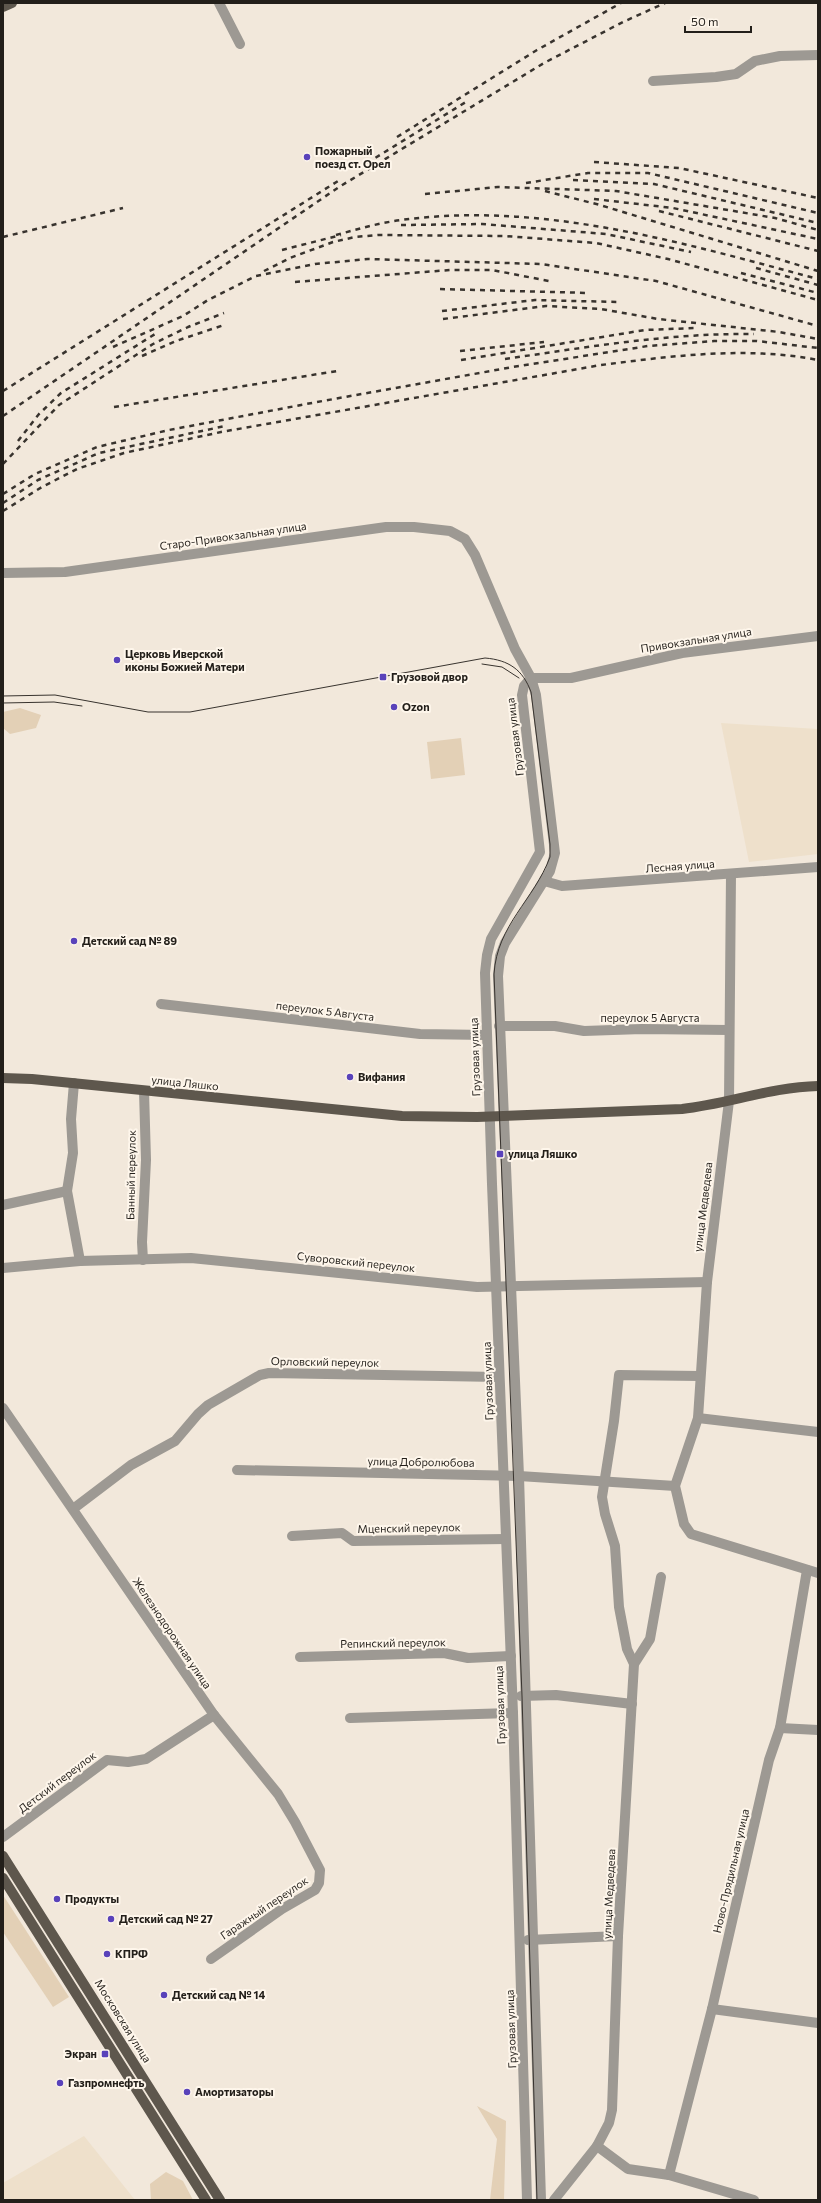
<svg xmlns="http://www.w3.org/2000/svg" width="821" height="2203" viewBox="0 0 821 2203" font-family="Commissioner,sans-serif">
  <rect width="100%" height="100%" fill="#f2e8db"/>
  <!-- built -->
  <g fill="#eee0cb">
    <path d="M721 723 818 729V854L749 862Z"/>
    <path d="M84 2136 135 2200H3V2183Z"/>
  </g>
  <!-- green -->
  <g fill="#e3d0b6">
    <path d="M20 708 41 715 36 728 10 734 3 728V712Z"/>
    <path d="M461 738 465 775 431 779 427 742Z"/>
    <path d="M3 1895 69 1997 53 2007 3 1932Z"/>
    <path d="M477 2106 506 2121 504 2200H490L497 2139Z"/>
    <path d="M166 2172 183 2181 193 2200H151L150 2184Z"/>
  </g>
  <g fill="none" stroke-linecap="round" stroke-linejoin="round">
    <!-- minor -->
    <g stroke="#9d9993" stroke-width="10">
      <path d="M219 3 240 44"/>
      <path d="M653 81 716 77 736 74 755 61 780 56 818 55"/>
      <path d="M3 573 65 572 386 527H414L450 531 465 539 475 555 515 649 531 678 536 695 555 853 550 871 505 943 500 956 498 976 519 1476 541 2200"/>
      <path d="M531 678H571L682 653 818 636"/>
      <path d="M731 874 729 1101 707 1282 698 1418 675 1486 684 1524 691 1534 818 1573"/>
      <path d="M544 881 562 886 818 867"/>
      <path d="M161 1004 420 1034 486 1035"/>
      <path d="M499 1026H555L584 1031 642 1029 729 1030"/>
      <path d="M74 1083 71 1119 73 1153 67 1191 80 1261"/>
      <path d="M3 1205 67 1191"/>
      <path d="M143 1260 142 1242 146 1160 144 1091"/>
      <path d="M3 1268 80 1261 191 1258 477 1287 707 1282"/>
      <path d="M3 1408 214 1715 278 1794 295 1822 320 1870 319 1883 315 1890 282 1909 211 1959"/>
      <path d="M698 1418 818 1432"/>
      <path d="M237 1470 519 1476 675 1486"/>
      <path d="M73 1509 131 1465 175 1441 198 1414 208 1405 260 1375 269 1373 499 1377"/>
      <path d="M292 1536 342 1533 353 1541 506 1539"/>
      <path d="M300 1657 444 1653 468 1658 511 1656"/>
      <path d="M634 1664 627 1649 619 1607 615 1546 605 1514 602 1497 614 1421 619 1375 699 1376"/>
      <path d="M521 1696 556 1695 632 1704"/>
      <path d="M350 1718 513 1713"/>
      <path d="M780 1728 818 1730"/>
      <path d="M3 1837 107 1760 128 1762 146 1759 214 1715"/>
      <path d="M528 1940 618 1936"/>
      <path d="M712 2009 818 2023"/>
      <path d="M597 2146 628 2169 669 2175 754 2200"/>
      <path d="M669 2175 712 2009 769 1760 780 1728 807 1570"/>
      <path d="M527 2200 513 1713 492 1184 485 973 487 955 491 939 540 852 522 695 524 686 531 678"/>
      <path d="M554 2200 597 2146 609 2123 612 2110 618 1936 634 1664 650 1639 661 1577"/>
    </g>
    <!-- major -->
    <g stroke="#5e574d" stroke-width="10">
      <path d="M3 7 12 3"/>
      <path d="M3 1078 32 1079 402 1116 477 1117 682 1109C728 1104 771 1087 818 1086"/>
      <path d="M3 1856 220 2200"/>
      <path d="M3 1878 206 2200"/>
    </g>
    <!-- tram -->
    <g stroke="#38332e" stroke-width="1">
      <path d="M482 664 502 667 519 678"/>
      <path d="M3 696 55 695 148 712H190L485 658C509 660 523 670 531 692L550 844V857C534 900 497 925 494 974L522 1696 537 2200"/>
      <path d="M3 703 54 702 82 706"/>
    </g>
    <!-- rail -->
    <g stroke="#38332e" stroke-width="2.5" stroke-dasharray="5 5" stroke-linecap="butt">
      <path d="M397 137 537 50 621 3"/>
      <path d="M594 162 679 168 818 198"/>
      <path d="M367 163 469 100"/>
      <path d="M573 180 654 184 818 223"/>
      <path d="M526 183 588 173H648L818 213"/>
      <path d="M545 191 600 205 818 271"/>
      <path d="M425 194 498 187 616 191 775 218 818 230"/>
      <path d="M594 199 673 208 818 239"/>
      <path d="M659 211 818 251"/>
      <path d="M401 225 482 224 606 234 691 252"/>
      <path d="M336 235C358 229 379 223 401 220 543 201 683 243 818 279"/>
      <path d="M3 237 123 208"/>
      <path d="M282 250 341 235"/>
      <path d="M756 268 818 285"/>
      <path d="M264 271 290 258 333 242 355 237 378 235 505 236 596 243 668 259 818 300"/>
      <path d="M741 273 818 293"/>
      <path d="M295 282 450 270H492L549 281"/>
      <path d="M440 289 589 293"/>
      <path d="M442 311 535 300 617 302"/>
      <path d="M443 319 546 306 601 309 658 319 779 332 818 339"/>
      <path d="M113 347 183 316 208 300 256 276 315 264 368 259 541 264 656 281 818 326"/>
      <path d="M460 351 544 342"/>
      <path d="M142 356 176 341 224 325"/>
      <path d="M505 359C588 347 670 333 754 334"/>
      <path d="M461 360 645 330 695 328"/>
      <path d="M3 391 338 181"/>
      <path d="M114 407 337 371"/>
      <path d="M3 416 339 187 544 63 623 22 665 3"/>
      <path d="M18 441 39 414 61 393 155 334"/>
      <path d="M3 464 59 405 153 344 188 327 224 313"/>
      <path d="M3 494 35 474 97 447 169 430 317 402 513 367 648 346 714 341H757L818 348"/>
      <path d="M3 503 38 480 99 453 225 426"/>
      <path d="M3 511 42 487 77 469 124 453 221 432 601 365C672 356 747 346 818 360"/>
    </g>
  </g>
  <!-- markers -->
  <g fill="#5942ba" stroke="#fef6eb" stroke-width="1.5">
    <circle cx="307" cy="157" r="4"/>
    <circle cx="117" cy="660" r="4"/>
    <rect x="379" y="673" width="8" height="8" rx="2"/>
    <circle cx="394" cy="707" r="4"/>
    <circle cx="74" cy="941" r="4"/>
    <circle cx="350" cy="1077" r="4"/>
    <rect x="496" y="1150" width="8" height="8" rx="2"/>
    <circle cx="57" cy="1899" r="4"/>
    <circle cx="111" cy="1919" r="4"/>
    <circle cx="107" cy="1954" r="4"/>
    <circle cx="164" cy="1995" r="4"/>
    <rect x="101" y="2050" width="8" height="8" rx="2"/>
    <circle cx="60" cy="2083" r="4"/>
    <circle cx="187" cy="2092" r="4"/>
  </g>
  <g text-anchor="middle" stroke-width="4" stroke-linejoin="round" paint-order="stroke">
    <!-- poi labels -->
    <g font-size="11" font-weight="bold" fill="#231f1a" stroke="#fef6eb" text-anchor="start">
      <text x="315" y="155">Пожарный<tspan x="315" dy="13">поезд ст. Орел</tspan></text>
      <text x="125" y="658">Церковь Иверской<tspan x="125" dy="13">иконы Божией Матери</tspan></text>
      <text x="391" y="681">Грузовой двор</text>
      <text x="402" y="711">Ozon</text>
      <text x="82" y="945">Детский сад № 89</text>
      <text x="358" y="1081">Вифания</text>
      <text x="508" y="1158">улица Ляшко</text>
      <text x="65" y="1903">Продукты</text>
      <text x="119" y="1923">Детский сад № 27</text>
      <text x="115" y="1958">КПРФ</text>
      <text x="172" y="1999">Детский сад № 14</text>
      <text x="97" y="2058" text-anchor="end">Экран</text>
      <text x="68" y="2087">Газпромнефть</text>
      <text x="195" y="2096">Амортизаторы</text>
    </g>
    <!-- street labels -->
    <g font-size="11" fill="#231f1a" stroke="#fef6eb">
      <text transform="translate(233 536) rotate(-8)" y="4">Старо-Привокзальная улица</text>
      <text transform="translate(696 640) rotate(-9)" y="4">Привокзальная улица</text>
      <text transform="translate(515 737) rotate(-97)" y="4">Грузовая улица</text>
      <text transform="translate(680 866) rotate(-4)" y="4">Лесная улица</text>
      <text transform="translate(325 1011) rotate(7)" y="4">переулок 5 Августа</text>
      <text x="650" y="1022">переулок 5 Августа</text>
      <text transform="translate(475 1057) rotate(-92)" y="4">Грузовая улица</text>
      <text transform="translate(185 1083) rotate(6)" y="4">улица Ляшко</text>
      <text transform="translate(131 1175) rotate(-89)" y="4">Банный переулок</text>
      <text transform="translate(703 1207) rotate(-83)" y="4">улица Медведева</text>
      <text transform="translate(356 1262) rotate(6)" y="4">Суворовский переулок</text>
      <text transform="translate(325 1362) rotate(1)" y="4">Орловский переулок</text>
      <text transform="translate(488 1381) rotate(-92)" y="4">Грузовая улица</text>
      <text transform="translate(421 1462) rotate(1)" y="4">улица Добролюбова</text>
      <text transform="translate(409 1528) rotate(-1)" y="4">Мценский переулок</text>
      <text transform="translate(172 1633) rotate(56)" y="4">Железнодорожная улица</text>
      <text transform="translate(393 1643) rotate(-1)" y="4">Репинский переулок</text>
      <text transform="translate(500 1705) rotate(-92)" y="4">Грузовая улица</text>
      <text transform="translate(57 1782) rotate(-37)" y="4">Детский переулок</text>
      <text transform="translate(731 1871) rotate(-77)" y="4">Ново-Прядильная улица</text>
      <text transform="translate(609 1894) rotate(-87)" y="4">улица Медведева</text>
      <text transform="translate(264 1908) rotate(-34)" y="4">Гаражный переулок</text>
      <text transform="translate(123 2021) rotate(58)" y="4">Московская улица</text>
      <text transform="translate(511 2029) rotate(-92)" y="4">Грузовая улица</text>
    </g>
  </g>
  <!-- border -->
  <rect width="821" height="2203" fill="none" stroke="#231f1a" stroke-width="8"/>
  <!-- scale -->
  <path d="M685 26v6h66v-6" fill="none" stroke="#231f1a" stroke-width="2"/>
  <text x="691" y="26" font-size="12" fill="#231f1a" stroke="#fef6eb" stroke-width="3" paint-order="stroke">50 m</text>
</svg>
